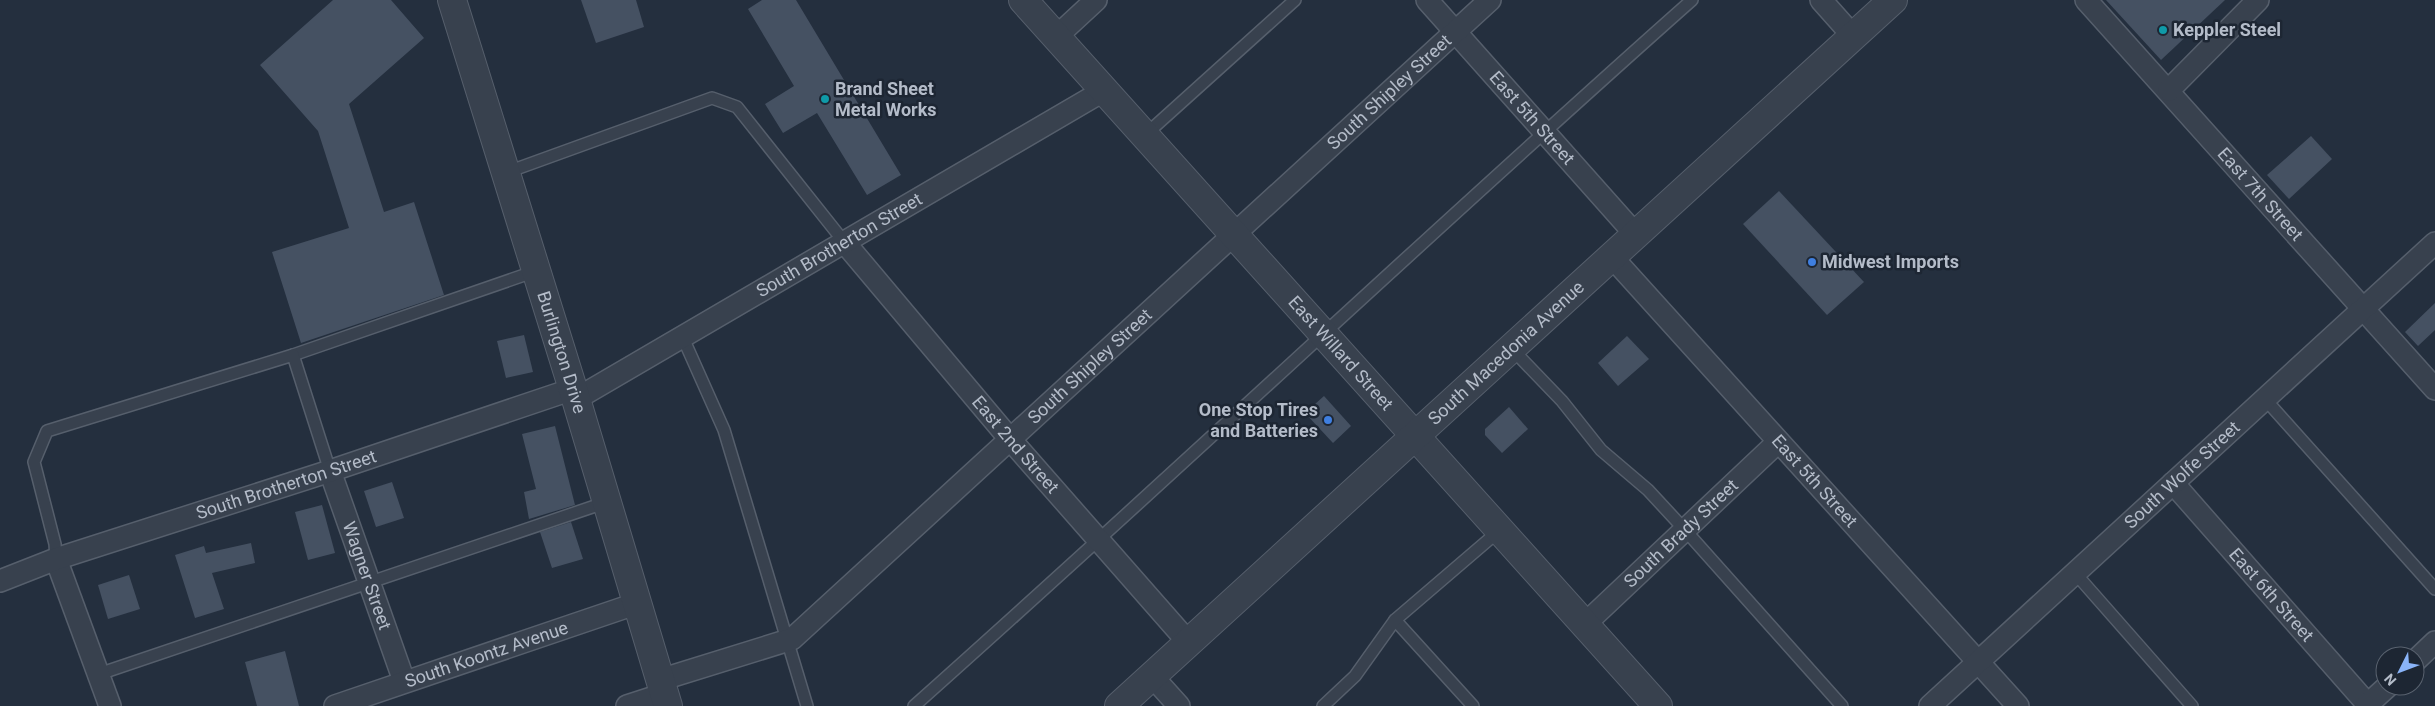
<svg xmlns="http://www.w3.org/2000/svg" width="2435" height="706" viewBox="0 0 2435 706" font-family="Roboto,sans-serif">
  <rect width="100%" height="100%" fill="#242f3e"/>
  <!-- building -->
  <g fill="#455162">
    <path d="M333 0H391L424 38 349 104 384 212 414 202 444 295 301 343 272 252 349 228 318 131 260 65Z"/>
    <path d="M581 0H636L644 27 596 43Z"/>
    <path d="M762 0H796L901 175 867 195 817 113 783 133 765 104 794 86 748 9Z"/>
    <path d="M2106 0H2225L2161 60Z"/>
    <path d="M2311 136 2332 159 2289 199 2267 175Z"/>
    <path d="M1779 191 1864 282 1827 315 1743 224Z"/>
    <path d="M2435 303V330L2418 346 2405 332Z"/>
    <path d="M524 335 533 372 506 378 497 341Z"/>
    <path d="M1627 336 1649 359 1618 386 1598 363Z"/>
    <path d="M1324 396 1351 426 1333 443 1305 413Z"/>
    <path d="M1509 407 1528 429 1502 453 1485 435V429Z"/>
    <path d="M555 426 575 505 529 519 524 492 536 489 522 434Z"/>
    <path d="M392 482 404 518 376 527 364 491Z"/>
    <path d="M322 505 335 553 308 560 295 512Z"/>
    <path d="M571 522 583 559 552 568 540 532Z"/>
    <path d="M251 543 255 563 212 573 224 609 195 618 175 555 204 546 206 553Z"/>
    <path d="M129 575 140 609 108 619 98 585Z"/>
    <path d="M285 651 299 706H257L245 662Z"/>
  </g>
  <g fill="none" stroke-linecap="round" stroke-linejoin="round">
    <!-- service casing -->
    <g stroke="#565f6c" stroke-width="14">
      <g id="service">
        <path d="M1144 136 1295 0"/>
        <path d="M505 173 712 98 737 107 845 243"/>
        <path d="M683 338 724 430 807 706"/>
        <path d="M1511 348 1562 401 1601 450 1648 490 1685 530 1842 706"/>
        <path d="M293 355 536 271"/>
        <path d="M2265 399 2435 589"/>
        <path d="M56 559 55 544 34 462 47 431 293 355 330 471"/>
        <path d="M2075 573 2192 706"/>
        <path d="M1395 620 1473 706"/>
        <path d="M99 674 607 502"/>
        <path d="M914 706C1176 473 1430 232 1692 0"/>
        <path d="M1323 706 1355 676 1395 620 1500 530"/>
      </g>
    </g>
    <!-- minor casing -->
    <g stroke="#565f6c" stroke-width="24">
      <g id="minor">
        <path id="s1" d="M1427 0 1636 235"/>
        <path d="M1821 0 1853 36"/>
        <path id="s2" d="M2086 0 2435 389"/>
        <path d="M1056 37 1096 0"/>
        <path d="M2169 90 2258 0"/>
        <path id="s3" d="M845 243 1009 438 1189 643"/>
        <path id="s4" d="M1612 257 2018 706"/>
        <path id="s5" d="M576 399 1103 91"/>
        <path id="s6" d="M330 471 404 681"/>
        <path id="s7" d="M2173 483 2369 706"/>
        <path d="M56 559 110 706"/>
        <path id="s8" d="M0 581 56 559 330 471 573 389"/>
        <path id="s9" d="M1585 624 1778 442"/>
        <path d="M2415 661 2435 642"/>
        <path d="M1152 676 1179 706"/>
        <path id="s10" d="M660 680 792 639 1490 0"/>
        <path id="s11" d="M335 706 638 603"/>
        <path d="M627 706 664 694"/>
        <path id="s12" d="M1930 706 2435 243"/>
        <path d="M2366 706 2388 686"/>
      </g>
    </g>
    <!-- tertiary casing -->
    <g stroke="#565f6c" stroke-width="30">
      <g id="tertiary">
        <path id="s13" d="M452 0 573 389 668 706"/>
        <path id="s14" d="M1023 0 1658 706"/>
        <path id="s15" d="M1119 706 1893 0"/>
      </g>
    </g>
    <!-- service -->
    <use href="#service" stroke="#38414e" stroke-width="11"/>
    <!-- minor -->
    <use href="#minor" stroke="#38414e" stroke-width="21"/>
    <!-- tertiary -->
    <use href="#tertiary" stroke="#38414e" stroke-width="28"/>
  </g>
  <!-- markers -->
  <g fill="#0f9aa8" stroke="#1d2633" stroke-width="2">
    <circle cx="2163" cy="30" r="5"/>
    <circle cx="825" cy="99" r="5"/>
  </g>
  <g fill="#3f7fe0" stroke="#1d2633" stroke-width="2">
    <circle cx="1812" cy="262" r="5"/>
    <circle cx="1328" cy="420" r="5"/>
  </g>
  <g text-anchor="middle" stroke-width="5" stroke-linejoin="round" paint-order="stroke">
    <!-- poi labels -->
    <g font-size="18" font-weight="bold" fill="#b4bcc9" stroke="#1d2633" text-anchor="start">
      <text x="2173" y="36">Keppler Steel</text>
      <text x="835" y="95">Brand Sheet<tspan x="835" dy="21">Metal Works</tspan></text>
      <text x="1822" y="268">Midwest Imports</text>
      <text x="1318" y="416" text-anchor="end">One Stop Tires<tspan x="1318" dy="21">and Batteries</tspan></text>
    </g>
    <!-- street labels -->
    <g font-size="18" fill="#b4bcc9" stroke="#1d2633">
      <text dy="6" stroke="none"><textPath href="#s10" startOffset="948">South Shipley Street</textPath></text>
      <text dy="6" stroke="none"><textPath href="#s1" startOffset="158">East 5th Street</textPath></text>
      <text dy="6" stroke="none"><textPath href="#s2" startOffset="261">East 7th Street</textPath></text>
      <text dy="6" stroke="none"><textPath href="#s5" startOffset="305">South Brotherton Street</textPath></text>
      <text dy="6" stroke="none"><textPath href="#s13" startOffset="369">Burlington Drive</textPath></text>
      <text dy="6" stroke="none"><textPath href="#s14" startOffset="475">East Willard Street</textPath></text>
      <text dy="6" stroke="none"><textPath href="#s15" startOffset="524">South Macedonia Avenue</textPath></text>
      <text dy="6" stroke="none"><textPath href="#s10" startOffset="542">South Shipley Street</textPath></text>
      <text dy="6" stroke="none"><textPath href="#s3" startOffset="264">East 2nd Street</textPath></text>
      <text dy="6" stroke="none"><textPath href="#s12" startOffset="342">South Wolfe Street</textPath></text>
      <text dy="6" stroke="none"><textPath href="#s4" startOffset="302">East 5th Street</textPath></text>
      <text dy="6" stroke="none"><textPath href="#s8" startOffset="302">South Brotherton Street</textPath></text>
      <text dy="6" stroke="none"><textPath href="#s9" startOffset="132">South Brady Street</textPath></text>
      <text dy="6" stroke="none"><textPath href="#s6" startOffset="111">Wagner Street</textPath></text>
      <text dy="6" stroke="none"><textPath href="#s7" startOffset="149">East 6th Street</textPath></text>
      <text dy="6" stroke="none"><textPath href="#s11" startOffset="160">South Koontz Avenue</textPath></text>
    </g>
  </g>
  <!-- north arrow -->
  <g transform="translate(2400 671) rotate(228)"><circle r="24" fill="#1d2633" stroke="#59626f"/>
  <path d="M0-4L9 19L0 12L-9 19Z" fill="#8ab4f8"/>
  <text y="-8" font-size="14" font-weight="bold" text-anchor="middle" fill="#b4bcc9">N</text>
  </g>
</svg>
